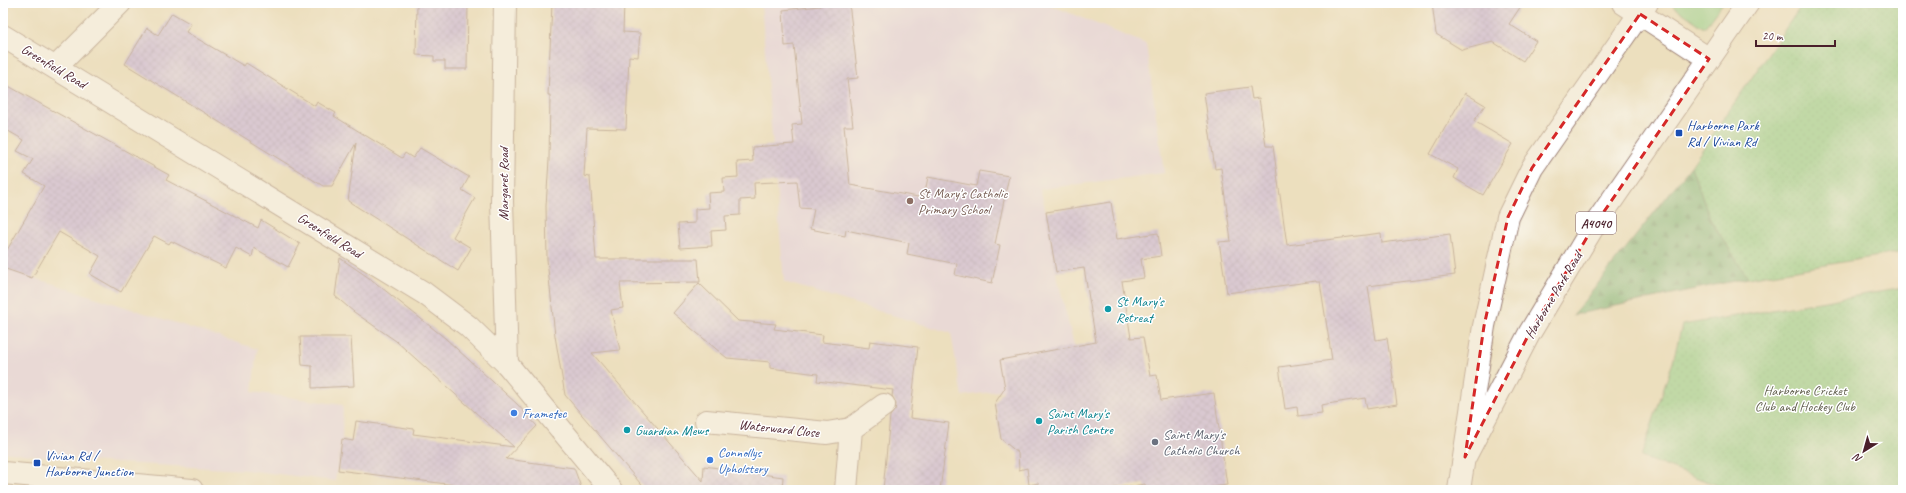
<svg xmlns="http://www.w3.org/2000/svg" width="1906" height="493" viewBox="0 0 1906 493" font-family="Caveat,sans-serif">
  <defs>
    <pattern id="forest-firs" width="22" height="20" patternUnits="userSpaceOnUse"><rect width="22" height="20" fill="#72b477"/><path d="M5 1l3.5 6h-7zM16 11l3.5 6h-7z" fill="#609262"/></pattern>
    <pattern id="park-dots" width="8" height="8" patternUnits="userSpaceOnUse"><rect width="8" height="8" fill="#8dd28b"/><path d="M2 2h.1M6 6h.1" fill="none" stroke="#7bb478" stroke-width="1.8" stroke-linecap="round"/></pattern>
    <pattern id="building-cross-hatch" width="8" height="8" patternUnits="userSpaceOnUse"><rect width="8" height="8" fill="#c3afe9"/><path d="M0 0l8 8M0 8l8-8" fill="none" stroke="#a08ebd"/></pattern>
  </defs>
  <rect width="100%" height="100%" fill="#fff"/>
  <filter id="ink" filterUnits="userSpaceOnUse"><feTurbulence type="fractalNoise" baseFrequency=".025" numOctaves="2"/><feDisplacementMap in="SourceGraphic" scale="8" xChannelSelector="R" yChannelSelector="G"/><feConvolveMatrix kernelMatrix="1 2 1 2 8 2 1 2 1" color-interpolation-filters="sRGB"/></filter>
  <filter id="wash" filterUnits="userSpaceOnUse"><feTurbulence type="fractalNoise" baseFrequency=".012" numOctaves="4" result="noise"/><feDisplacementMap in="SourceGraphic" scale="16" xChannelSelector="R" yChannelSelector="G"/><feGaussianBlur stdDeviation="0.9" result="paint"/><feColorMatrix in="noise" values="0 0 0 0 0 0 0 0 0 0 0 0 0 0 0 0 0 1.4 0 .05"/><feComposite in="paint" operator="in"/></filter>
  <g filter="url(#wash)">
    <rect width="100%" height="100%" fill="#ecdfbe"/>
    <!-- built -->
    <g fill="#e4d3f2">
      <path d="M761 3H1045L1146 44 1164 173 1040 189 1046 212 1056 272 1074 346 1006 390 962 396 951 333 784 282Z"/>
      <path d="M3 268 257 349 252 392 343 405 342 439 335 481 246 470 102 462 3 452Z"/>
    </g>
    <!-- green -->
    <path fill="#8dd28b" stroke="#6c785b" d="M1669 3H1723L1704 28Z"/>
    <!-- forest -->
    <path fill="url(#forest-firs)" stroke="#5e6a51" d="M1691 166 1710 219 1748 278 1573 315Z"/>
    <!-- park -->
    <g fill="url(#park-dots)" stroke="#6c785b">
      <path d="M1803 3H1903V252L1748 278 1710 219 1691 166Z"/>
      <path d="M1903 288V490H1730L1641 457 1673 361 1682 325Z"/>
    </g>
    <g id="blocks">
      <!-- building -->
      <g fill="url(#building-cross-hatch)">
        <path d="M417 3H468L467 69H445V61H434V56L416 55Z"/>
        <path d="M552 3H624L623 32 640 33 638 57 629 56 626 129 587 128 584 176 590 177 596 259H698L700 282 620 283 623 308 611 310 620 350 592 353 703 481 704 466 783 477 782 490H646L565 395 555 336 547 259 546 206 549 160 550 95H548Z"/>
        <path d="M820 3H849L858 78 847 79 853 126H844L850 185 924 198 928 177 976 186 979 171 1009 176 995 244 1000 245 992 283 955 275 957 264 907 254 909 243 846 230 845 236 810 229 814 209 800 208 797 181 754 183 755 199 740 200V215L725 216 726 230 711 231 712 246 680 248 678 224 695 223V209L709 208 708 193 724 192 723 178 738 177 737 162 753 161 752 147 794 144 792 125 802 124 794 45 785 46 783 10 820 6Z"/>
        <path d="M1432 3H1523L1509 24 1536 41 1523 61 1493 42 1462 50 1436 34Z"/>
        <path d="M172 13 191 24 186 32 244 66 246 63 315 106 317 102 336 113 334 116 402 158 405 153 413 158 420 148 469 177 462 190 475 198 453 237 471 248 458 271 348 201 356 143 332 186H323L125 64 147 28 158 35Z"/>
        <path d="M3 83 169 175 166 180 258 228 261 220 300 244 288 267 254 248 252 257 236 248 226 268 171 241 169 244 154 236 121 292 90 274 100 256 59 232 32 278 3 268V257L44 186 24 174 33 159 17 151 24 140 3 128Z"/>
        <path d="M1250 87 1252 99 1259 98 1266 146H1273L1287 245 1381 233 1382 243 1450 234 1455 275 1368 286 1376 340 1387 338 1397 404 1367 409 1365 398 1321 405 1322 413 1298 416 1297 407 1285 409 1279 367 1332 360 1320 282H1316V281L1227 293 1219 242 1231 241 1221 168 1215 169 1204 93Z"/>
        <path d="M1465 93 1485 105 1474 121 1513 144 1483 195 1454 178 1458 169 1430 154Z"/>
        <path d="M1111 202 1117 239 1158 233 1161 256 1141 259 1144 278 1122 281 1131 338 1143 337 1150 376 1157 375 1161 400 1214 393 1227 485 1192 490H1146L1145 484 1102 490H1038V483L1029 485 1027 468 1019 470 1018 453 1001 439 995 403 1005 388 1000 360 1096 342 1084 268 1056 272 1046 212Z"/>
        <path d="M340 258 372 280 445 338 517 404 537 426 506 459 574 468 582 490H493L338 470 342 439 353 441 356 421 414 429 413 434 514 447 396 341 354 312 335 296Z"/>
        <path d="M699 283 738 321 776 324 774 329 823 335 822 342 869 348 870 341 918 347 910 418 949 423 940 490H883L890 416 895 410 896 404 892 396 893 390 817 381 818 374 770 368V362L727 358 673 313Z"/>
        <path d="M300 337H351L354 386 312 388V366L302 365Z"/>
      </g>
    </g>
  </g>
  <g filter="url(#ink)">
    <use href="#blocks" fill-opacity="0" stroke="#9b7f74" stroke-width="1"/>
    <g fill="none" stroke-linecap="round" stroke-linejoin="round">
      <!-- minor casing -->
      <g stroke="#9b7f74" stroke-width="24">
        <g id="minor">
          <path d="M505 3 502 201 507 364"/>
          <path d="M3 36 424 293 468 326 507 364 611 490"/>
          <path d="M56 67 120 3"/>
          <path d="M706 421 827 433 851 429"/>
          <path d="M3 473 192 490"/>
          <path d="M846 490 851 429 884 405"/>
        </g>
      </g>
      <!-- tertiary casing -->
      <g stroke="#9b7f74" stroke-width="24">
        <path id="tertiary" d="M1623 3 1709 59"/>
      </g>
      <!-- primary casing -->
      <g stroke="#9b7f74" stroke-width="24">
        <g id="primary">
          <path d="M1465 457 1529 334 1592 229 1748 3"/>
          <path d="M1459 490 1484 326 1508 217 1532 168 1647 3"/>
        </g>
      </g>
      <!-- minor -->
      <use href="#minor" stroke="#fff" stroke-width="22"/>
      <!-- tertiary -->
      <use href="#tertiary" stroke="#fff" stroke-width="22"/>
      <!-- primary -->
      <use href="#primary" stroke="#fff" stroke-width="22"/>
    </g>
  </g>
  <!-- marked area -->
  <path d="M0 0H1906V493H0ZM1640 14 1709 59 1592 229 1529 334 1465 457 1484 326 1508 217 1532 168Z" fill="#ecdfbe" fill-opacity=".55" fill-rule="evenodd"/>
  <path fill="none" stroke="#d62828" stroke-width="3" stroke-dasharray="8 5" stroke-linejoin="round" d="M1640 14 1709 59 1592 229 1529 334 1465 457 1484 326 1508 217 1532 168Z"/>
  <!-- markers -->
  <g fill="#1a4fb4" stroke="#fff" stroke-width="1.5">
    <rect x="1675" y="129" width="8" height="8" rx="2"/>
    <rect x="33" y="459" width="8" height="8" rx="2"/>
  </g>
  <circle fill="#8d6e63" stroke="#fff" stroke-width="1.5" cx="910" cy="201" r="4"/>
  <g fill="#0f9aa8" stroke="#fff" stroke-width="1.5">
    <circle cx="1108" cy="309" r="4"/>
    <circle cx="1039" cy="421" r="4"/>
    <circle cx="627" cy="430" r="4"/>
  </g>
  <g fill="#3f7fe0" stroke="#fff" stroke-width="1.5">
    <circle cx="514" cy="413" r="4"/>
    <circle cx="710" cy="460" r="4"/>
  </g>
  <circle fill="#6b7280" stroke="#fff" stroke-width="1.5" cx="1155" cy="442" r="4"/>
  <g text-anchor="middle" stroke-width="3" stroke-linejoin="round" paint-order="stroke">
    <!-- shield labels -->
    <rect fill="#fff" stroke="#80626b" stroke-width="1" x="1576" y="212" width="40" height="22" rx="3"/>
    <g font-size="13" font-weight="bold" fill="#4a1f2b">
      <text x="1596" y="228">A4040</text>
    </g>
    <!-- street labels -->
    <g font-size="14" fill="#4a1f2b" stroke="#fff">
      <text transform="translate(54 66) rotate(31)" y="5">Greenfield Road</text>
      <text transform="translate(503 184) rotate(-90)" y="5">Margaret Road</text>
      <text transform="translate(330 235) rotate(32)" y="5">Greenfield Road</text>
      <text transform="translate(1553 295) rotate(-59)" y="5">Harborne Park Road</text>
      <text transform="translate(779 428) rotate(6)" y="5">Waterward Close</text>
    </g>
    <!-- transit labels -->
    <g font-size="14" fill="#164399" stroke="#fff" text-anchor="start">
      <text x="1687" y="130">Harborne Park<tspan x="1687" dy="16">Rd / Vivian Rd</tspan></text>
      <text x="45" y="460">Vivian Rd /<tspan x="45" dy="16">Harborne Junction</tspan></text>
    </g>
    <!-- education labels -->
    <g font-size="14" fill="#785e54" stroke="#fff" text-anchor="start">
      <text x="918" y="198">St Mary's Catholic<tspan x="918" dy="16">Primary School</tspan></text>
    </g>
    <!-- culture labels -->
    <g font-size="14" fill="#0d838f" stroke="#fff" text-anchor="start">
      <text x="1116" y="306">St Mary's<tspan x="1116" dy="16">Retreat</tspan></text>
      <text x="1047" y="418">Saint Mary's<tspan x="1047" dy="16">Parish Centre</tspan></text>
      <text x="635" y="435">Guardian Mews</text>
    </g>
    <!-- park labels -->
    <g font-size="14" fill="#615e4d" stroke="#fff">
      <text x="1805" y="395">Harborne Cricket<tspan x="1805" dy="16">Club and Hockey Club</tspan></text>
    </g>
    <!-- shop labels -->
    <g font-size="14" fill="#366cbe" stroke="#fff" text-anchor="start">
      <text x="522" y="418">Frametec</text>
      <text x="718" y="457">Connollys<tspan x="718" dy="16">Upholstery</tspan></text>
    </g>
    <!-- worship labels -->
    <g font-size="14" fill="#5b616d" stroke="#fff" text-anchor="start">
      <text x="1163" y="439">Saint Mary's<tspan x="1163" dy="16">Catholic Church</tspan></text>
    </g>
  </g>
  <!-- margin -->
  <rect width="1906" height="493" fill="none" stroke="#fff" stroke-width="16"/>
  <!-- north arrow -->
  <g transform="translate(1864 451) rotate(217)" stroke="#ffffff" stroke-width="3" paint-order="stroke">
  <path d="M0-3L7 15L0 10L-7 15Z" fill="#4a1f2b"/>
  <text y="-6" font-size="11" font-weight="bold" text-anchor="middle" fill="#4a1f2b">N</text>
  </g>
  <!-- scale -->
  <path d="M1756 40v6h79v-6" fill="none" stroke="#4a1f2b" stroke-width="2"/>
  <text x="1762" y="40" font-size="12" fill="#4a1f2b" stroke="#ffffff" stroke-width="3" paint-order="stroke">20 m</text>
</svg>
